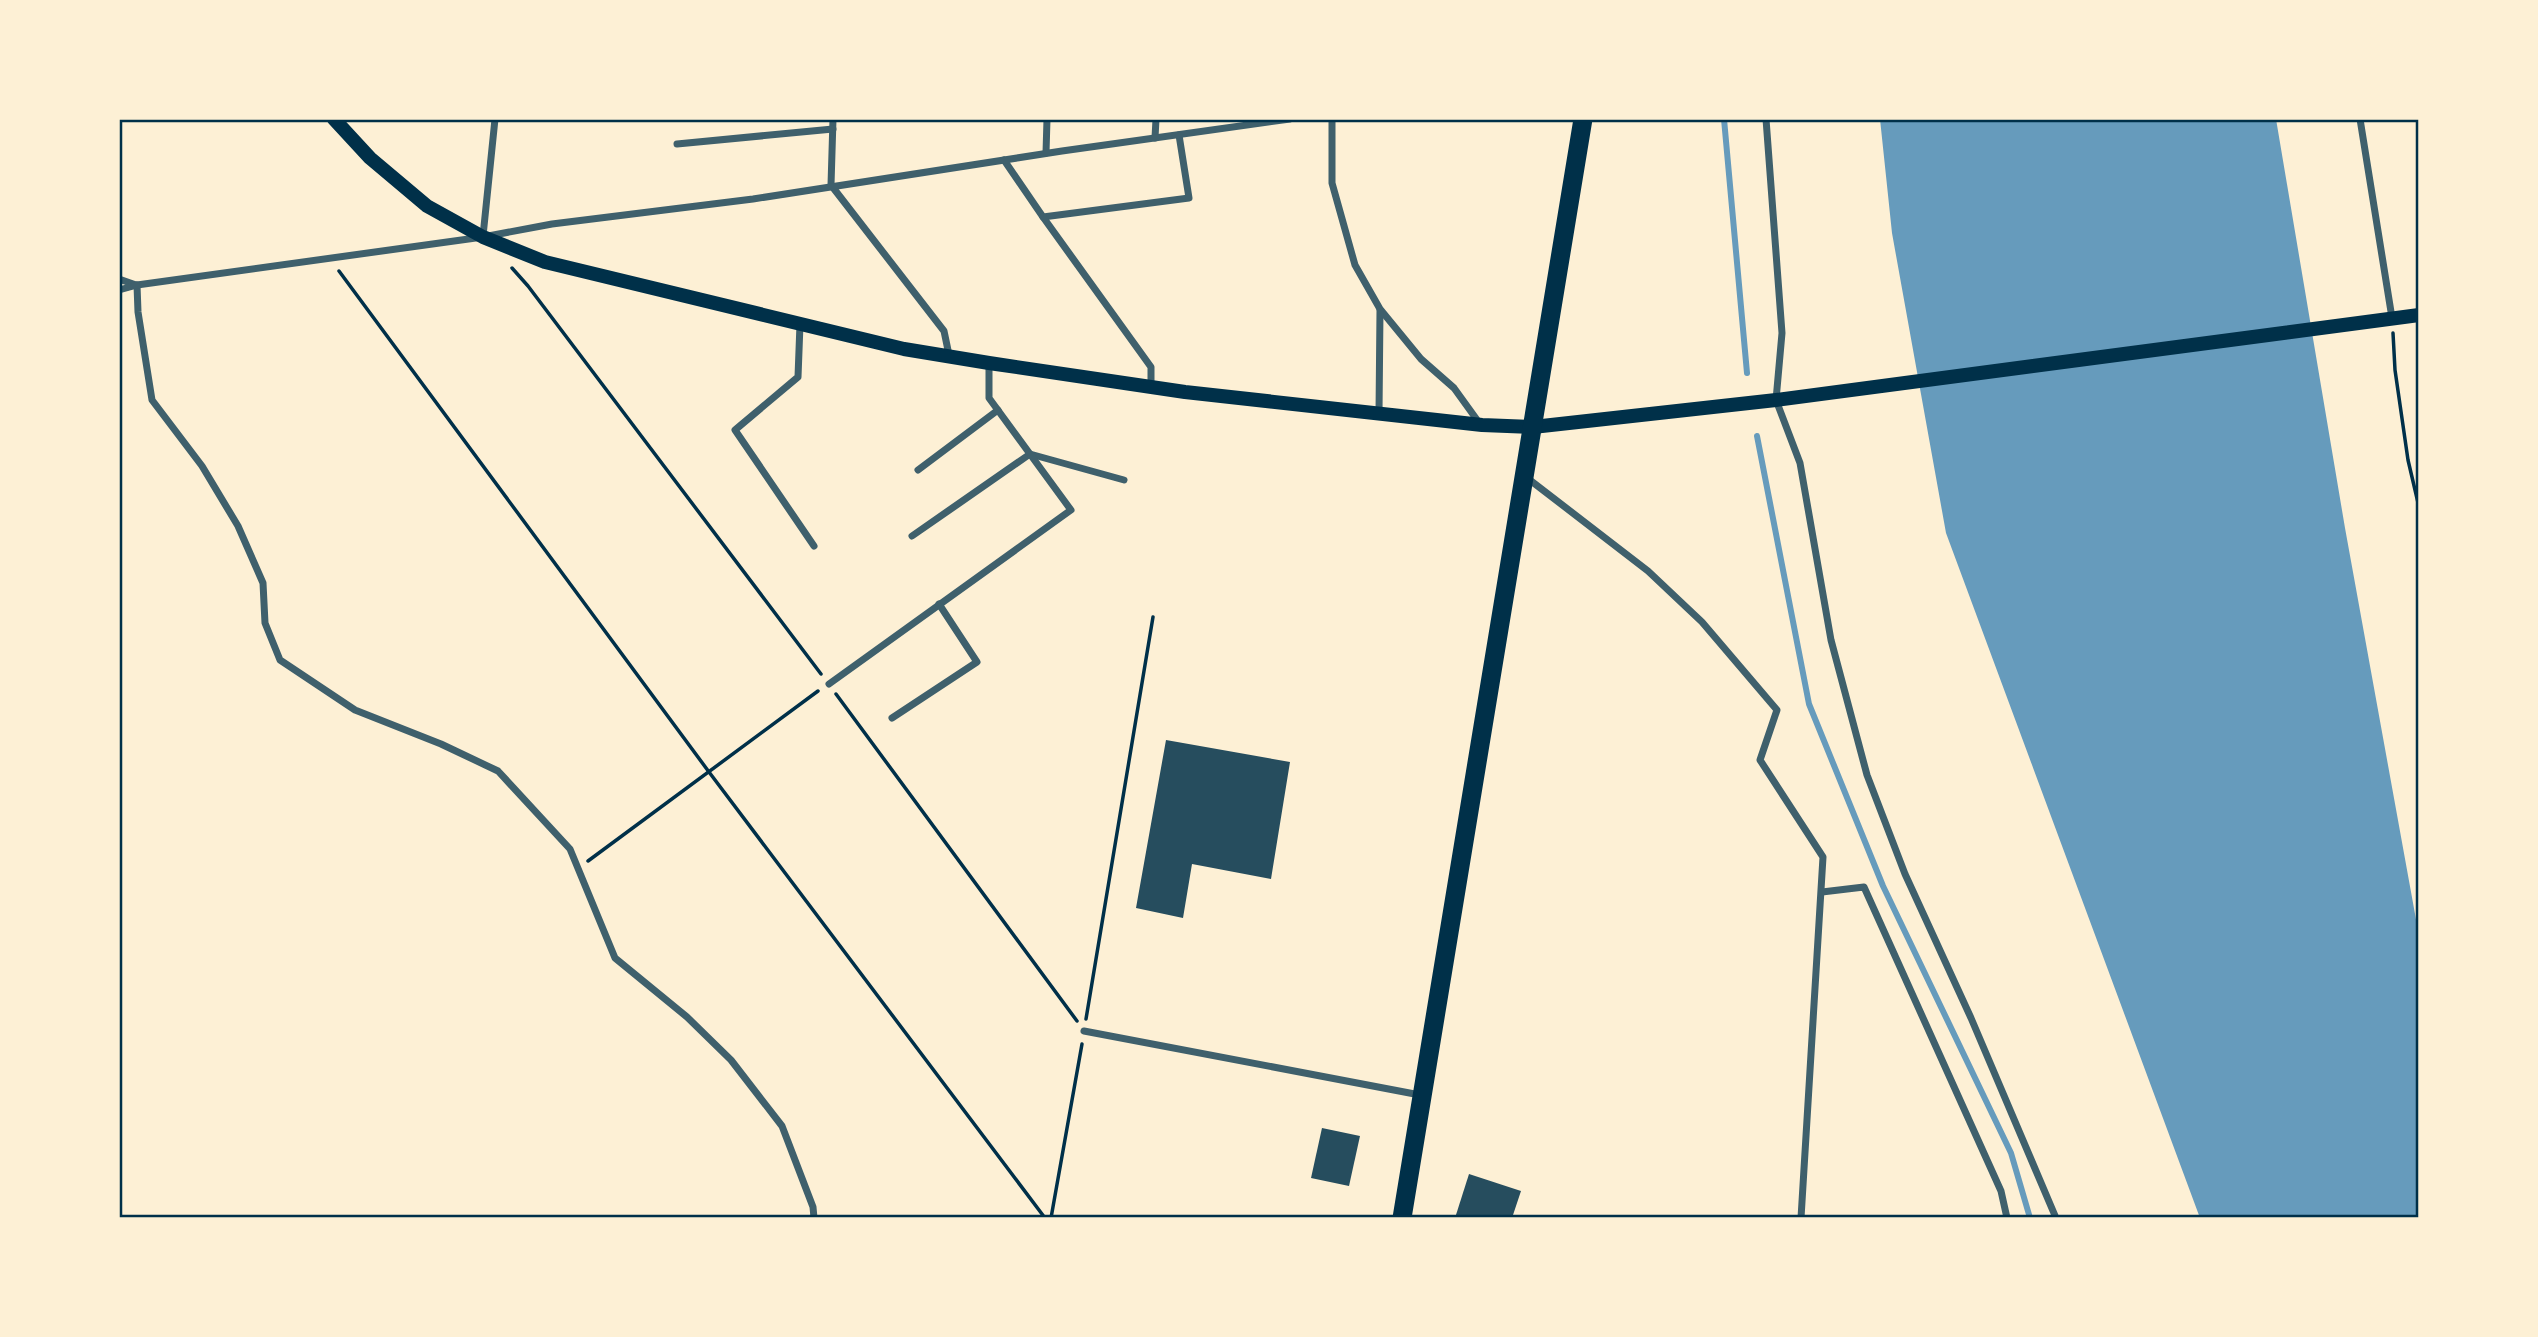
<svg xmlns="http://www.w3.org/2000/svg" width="2538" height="1337" viewBox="0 0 2538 1337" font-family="Quicksand,sans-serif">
  <rect width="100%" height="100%" fill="#fdf0d5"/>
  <!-- water -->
  <path fill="#669bbc" d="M1880 119H2276L2345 528 2419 936V1218H2200L1946 533 1892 233Z"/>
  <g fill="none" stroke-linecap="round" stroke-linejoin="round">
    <!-- stream -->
    <g stroke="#669bbc" stroke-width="6">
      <path d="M1724 119 1747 373"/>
      <path d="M1757 436 1809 704 1883 886 2011 1153 2030 1218"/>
    </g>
  </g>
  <!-- building -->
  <g fill="#264d5e">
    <path d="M1166 740 1290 762 1271 879 1192 864 1183 918 1136 908Z"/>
    <path d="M1322 1128 1360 1136 1349 1186 1311 1178Z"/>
    <path d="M1469 1174 1521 1191 1512 1218H1455Z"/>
  </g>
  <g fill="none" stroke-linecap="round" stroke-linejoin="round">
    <!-- path -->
    <g stroke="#003049" stroke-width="3.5">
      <path d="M512 268 528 286 821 674"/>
      <path d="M339 271 709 772 1045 1218"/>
      <path d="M2393 333 2395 370 2408 460 2419 507"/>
      <path d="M836 694 1077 1021"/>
      <path d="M588 861 818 691"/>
      <path d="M1086 1019 1153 617"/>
      <path d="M1051 1218 1082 1044"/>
    </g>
    <!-- minor -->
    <g stroke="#3f606c" stroke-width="7">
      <path d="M833 119 831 185 944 331 949 355"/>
      <path d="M1332 119V183L1355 265 1380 309 1421 359 1454 388 1480 424"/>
      <path d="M1766 119 1782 333 1776 400 1800 463 1831 640 1867 775 1905 874 1971 1018 2056 1218"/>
      <path d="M2360 119 2392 318"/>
      <path d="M1155 138 1156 119"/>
      <path d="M677 144 833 129"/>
      <path d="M1046 153 1047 119"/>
      <path d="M1004 160 1043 217 1189 198 1179 135"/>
      <path d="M1043 217 1151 367V387"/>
      <path d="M483 236 495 119"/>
      <path d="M119 279 136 285"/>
      <path d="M137 285 138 312 152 400 202 466 238 526 263 583 265 623 280 660 355 710 441 744 498 771 570 849 615 958 687 1017 731 1060 782 1126 813 1207 814 1218"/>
      <path d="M119 290 137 285 483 237 552 224 753 199 1062 151 1290 119"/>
      <path d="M800 324 798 377 735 430 814 546"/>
      <path d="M1379 413 1380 310"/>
      <path d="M918 470 998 410"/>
      <path d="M1526 477 1648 571 1702 622 1777 710 1760 760 1823 857 1801 1218"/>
      <path d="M912 536 1030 454 1124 480"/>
      <path d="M829 684 1071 510 989 398V363"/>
      <path d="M892 718 977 662 939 604"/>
      <path d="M1822 892 1864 887 2001 1191 2007 1218"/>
      <path d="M1084 1031 1420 1095"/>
    </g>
    <!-- secondary -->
    <path stroke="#003049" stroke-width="14" d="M334 119 370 158 427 206 483 237 545 262 904 349 989 363 1185 392 1482 425 1533 427 1776 400 2419 315"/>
    <!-- trunk -->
    <path stroke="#003049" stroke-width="19" d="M1402 1218 1583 119"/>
  </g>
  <!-- border -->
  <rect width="2538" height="1337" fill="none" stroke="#fdf0d5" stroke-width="242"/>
  <rect x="121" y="121" width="2296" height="1095" fill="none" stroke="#003049" stroke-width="2.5"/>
</svg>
